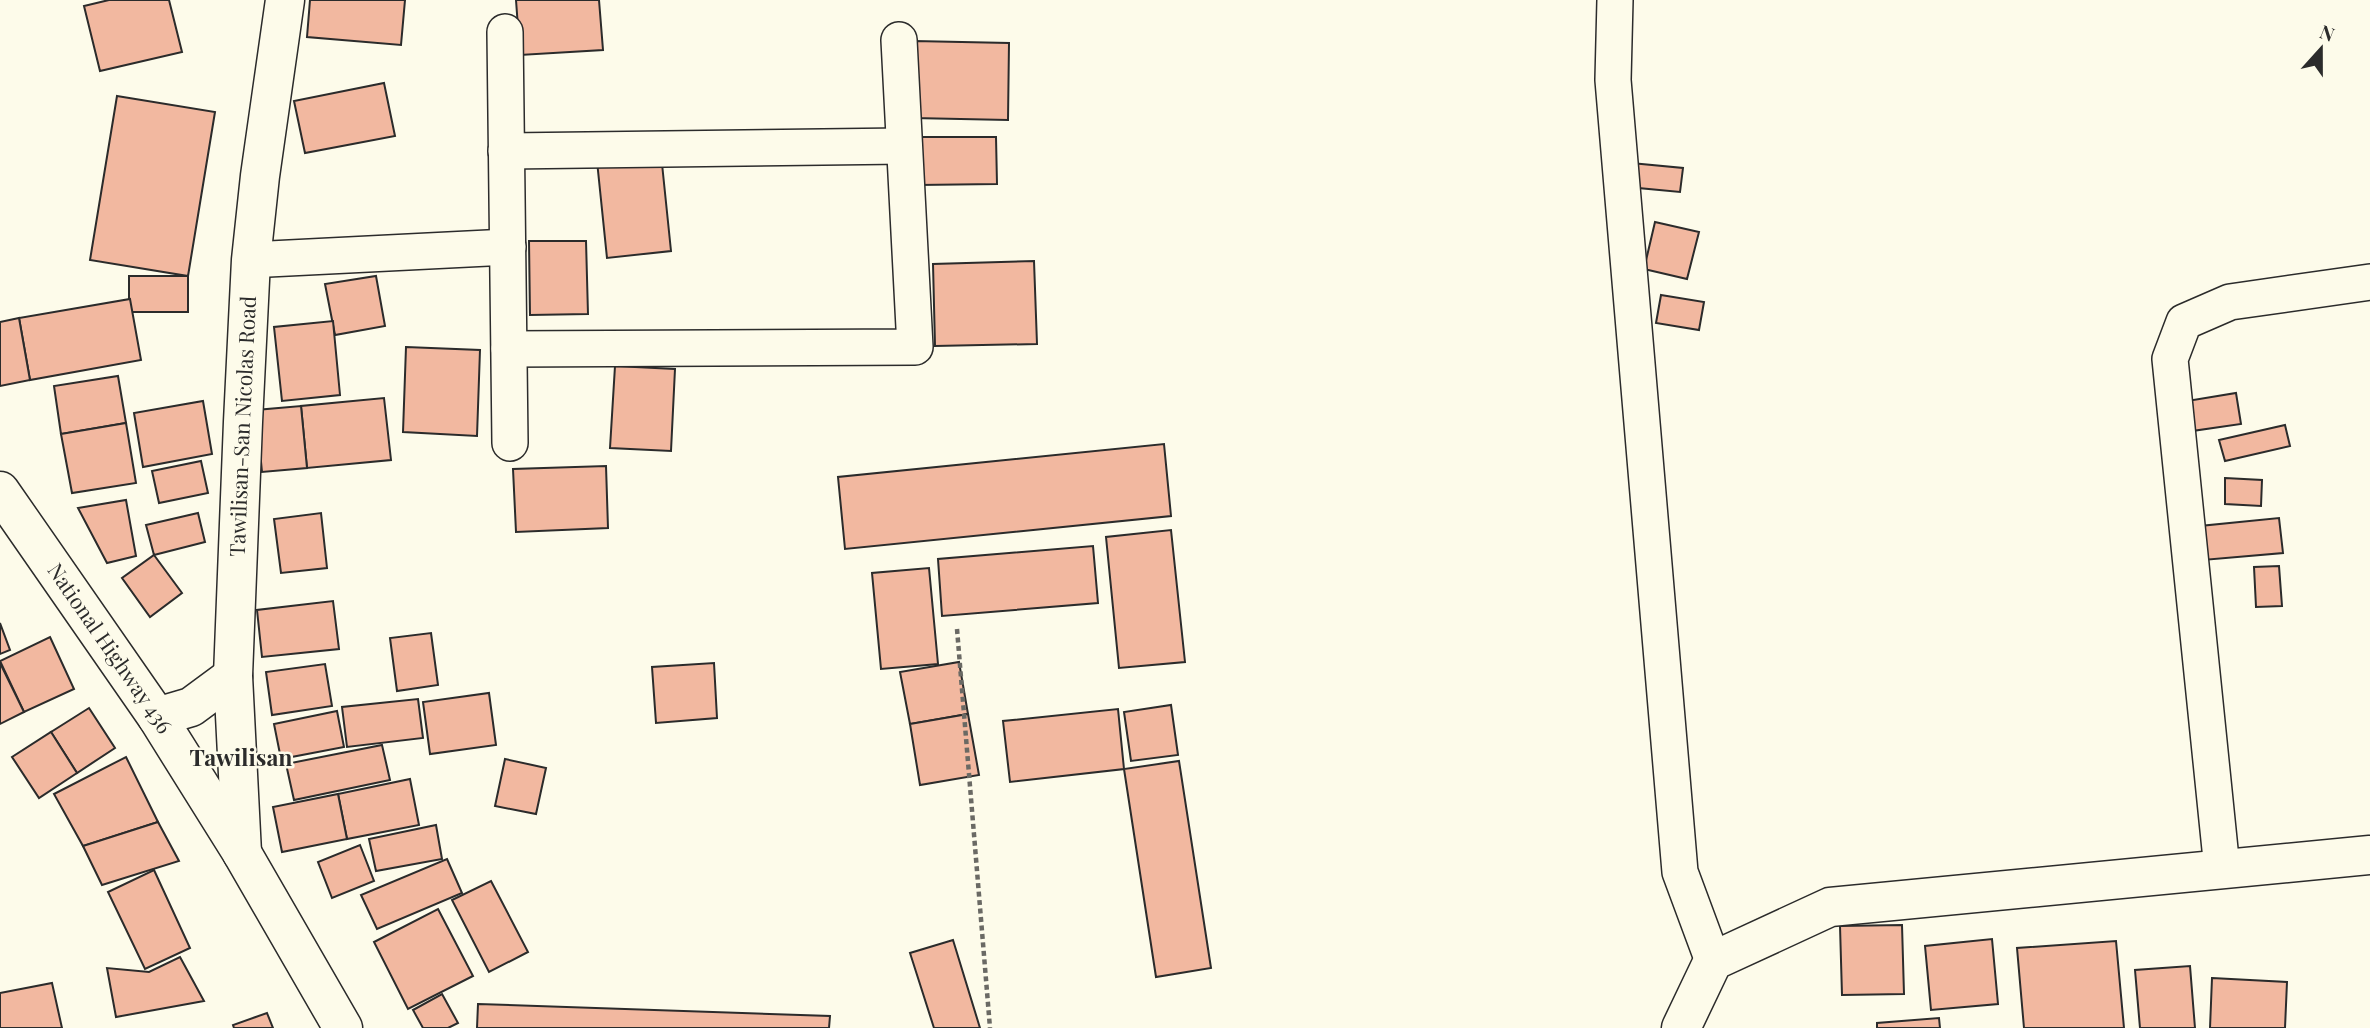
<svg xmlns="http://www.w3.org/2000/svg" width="2370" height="1028" viewBox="0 0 2370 1028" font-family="'Playfair Display',serif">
  <rect width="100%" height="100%" fill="#fdfbea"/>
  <!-- building -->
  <g fill="#f2b8a0" stroke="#2b2b2b" stroke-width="2">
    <path d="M109 0H169L182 52 100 71 84 6Z"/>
    <path d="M310 0H405L401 45 307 37Z"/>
    <path d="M516 0H599L603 50 520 55Z"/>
    <path d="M914 41 1009 43 1008 120 913 118Z"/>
    <path d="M384 83 395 136 305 153 294 101Z"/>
    <path d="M117 96 215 112 188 276 90 260Z"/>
    <path d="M917 137H996L997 184 918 185Z"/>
    <path d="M661 154 671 251 607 258 597 161Z"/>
    <path d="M1631 163 1683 168 1680 192 1628 187Z"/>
    <path d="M1655 222 1699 232 1687 279 1644 269Z"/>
    <path d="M529 241H586L588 314 530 315Z"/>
    <path d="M1034 261 1037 344 935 346 933 264Z"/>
    <rect x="129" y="276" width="59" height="36"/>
    <path d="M376 276 385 326 335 335 325 284Z"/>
    <path d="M1661 295 1704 302 1699 330 1656 323Z"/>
    <path d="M130 299 141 360 30 380 19 318Z"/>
    <path d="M19 318 30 380 0 386V322Z"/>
    <path d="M333 321 340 395 282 401 274 327Z"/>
    <path d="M406 347 480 350 477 436 403 432Z"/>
    <path d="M615 366 675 369 671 451 610 448Z"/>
    <path d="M118 376 126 423 61 434 54 386Z"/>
    <path d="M2236 393 2241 424 2192 431 2187 401Z"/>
    <path d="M384 398 391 460 307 468 301 406Z"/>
    <path d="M203 401 212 454 143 467 134 413Z"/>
    <path d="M301 406 307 468 262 472 256 410Z"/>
    <path d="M126 423 136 483 72 493 61 434Z"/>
    <path d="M2285 425 2290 446 2225 461 2219 440Z"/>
    <path d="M1164 444 1171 516 845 549 838 477Z"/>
    <path d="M201 461 208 493 159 503 152 471Z"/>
    <path d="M606 466 608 528 516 532 513 469Z"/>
    <path d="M2225 478 2262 480 2261 506 2225 504Z"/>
    <path d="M126 500 136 556 107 563 78 508Z"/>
    <path d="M198 513 205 542 154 555 146 525Z"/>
    <path d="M321 513 327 568 281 573 274 519Z"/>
    <path d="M2279 518 2283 553 2203 560 2200 526Z"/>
    <path d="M1171 530 1185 662 1119 668 1106 537Z"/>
    <path d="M1093 546 1098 603 942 616 938 559Z"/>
    <path d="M154 555 182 593 150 617 122 578Z"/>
    <path d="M2279 566 2282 606 2256 607 2254 567Z"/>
    <path d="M929 568 938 664 881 669 872 573Z"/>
    <path d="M333 601 339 649 262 657 257 610Z"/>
    <path d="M0 623 10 650 0 654Z"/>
    <path d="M431 633 438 685 397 691 390 638Z"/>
    <path d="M50 637 74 689 24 712 0 661Z"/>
    <path d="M959 662 968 714 910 724 900 672Z"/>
    <path d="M0 663 24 712 0 724Z"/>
    <path d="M714 663 717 718 656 723 652 667Z"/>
    <path d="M325 664 332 706 272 715 266 672Z"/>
    <path d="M489 693 496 745 430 754 423 702Z"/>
    <path d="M418 699 423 738 347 747 342 707Z"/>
    <path d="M1171 705 1178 755 1131 761 1124 712Z"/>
    <path d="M89 708 115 748 77 773 51 732Z"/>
    <path d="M1118 709 1124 769 1010 782 1003 721Z"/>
    <path d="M337 711 344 747 281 759 274 724Z"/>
    <path d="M968 714 979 775 920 785 910 724Z"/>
    <path d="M51 732 77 773 39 798 12 757Z"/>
    <path d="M382 745 390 780 294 800 286 764Z"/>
    <path d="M126 757 158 822 83 846 54 794Z"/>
    <path d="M505 759 546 768 536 814 495 806Z"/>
    <path d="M1179 761 1211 968 1156 977 1124 769Z"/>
    <path d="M410 779 419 825 347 839 338 794Z"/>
    <path d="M338 794 347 839 282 852 273 807Z"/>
    <path d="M158 822 179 861 102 885 83 846Z"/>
    <path d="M436 825 442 859 376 871 369 839Z"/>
    <path d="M360 845 374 881 332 898 318 862Z"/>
    <path d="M447 859 462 893 377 929 361 895Z"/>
    <path d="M154 870 190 948 145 969 108 892Z"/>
    <path d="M491 881 528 952 489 972 452 900Z"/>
    <path d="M438 909 473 976 408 1009 374 942Z"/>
    <path d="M1902 925 1904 994 1842 995 1840 926Z"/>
    <path d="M1992 939 1998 1004 1931 1010 1925 946Z"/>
    <path d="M953 940 980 1028H934L910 953Z"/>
    <path d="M2116 941 2124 1028H2024L2017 948Z"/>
    <path d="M180 957 204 1001 116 1017 107 968 149 972Z"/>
    <path d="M2190 966 2195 1028H2140L2135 970Z"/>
    <path d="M2212 978 2287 982 2285 1028H2210Z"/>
    <path d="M52 983 62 1028H0V993Z"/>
    <path d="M442 994 458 1023 448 1028H423L413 1010Z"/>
    <path d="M478 1004 830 1016 829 1028H477Z"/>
    <path d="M267 1013 273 1028H234L233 1025Z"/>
    <path d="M1939 1018 1940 1028H1877V1023Z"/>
  </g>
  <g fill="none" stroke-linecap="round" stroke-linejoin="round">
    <!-- minor casing -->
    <g stroke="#2b2b2b" stroke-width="38">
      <g id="minor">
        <path d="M1615 0 1613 80 1680 872 1713 961"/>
        <path d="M505 32 510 443"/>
        <path d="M506 151 904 146"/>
        <path d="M251 260 508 247"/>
        <path d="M509 349 915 347 899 40"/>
        <path d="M2222 869 2170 359 2184 322 2230 302 2370 282"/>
      </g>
    </g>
    <!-- tertiary casing -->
    <g stroke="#2b2b2b" stroke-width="41">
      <path id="tertiary" d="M1681 1028 1713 961 1830 907 2370 855"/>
    </g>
    <!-- secondary casing -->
    <g stroke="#2b2b2b" stroke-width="41">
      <g id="secondary">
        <path id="s1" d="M242 853 233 676 243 422 251 260 260 176 285 0"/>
      </g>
    </g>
    <!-- primary casing -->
    <g stroke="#2b2b2b" stroke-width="41">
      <g id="primary">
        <path id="s2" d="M0 491 157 717 242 853 343 1028"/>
        <path d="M157 717 191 707 233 676"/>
      </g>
    </g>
    <!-- path -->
    <path stroke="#6a6964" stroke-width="4.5" stroke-dasharray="5 3.5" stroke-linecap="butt" d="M957 629 990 1028"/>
    <!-- minor -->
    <use href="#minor" stroke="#fdfbea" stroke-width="35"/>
    <!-- tertiary -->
    <use href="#tertiary" stroke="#fdfbea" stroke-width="38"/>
    <!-- secondary -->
    <use href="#secondary" stroke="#fdfbea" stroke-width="38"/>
    <!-- primary -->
    <use href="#primary" stroke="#fdfbea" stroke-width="38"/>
  </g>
  <g text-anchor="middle" stroke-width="5" stroke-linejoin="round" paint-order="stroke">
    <!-- street labels -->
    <g font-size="21" fill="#2b2b2b" stroke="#fdfbea">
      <text dy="7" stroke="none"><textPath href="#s1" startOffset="427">Tawilisan-San Nicolas Road</textPath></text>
      <text dy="7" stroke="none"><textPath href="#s2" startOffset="192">National Highway 436</textPath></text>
    </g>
    <!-- neighbourhood labels -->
    <g font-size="23" font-weight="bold" fill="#2b2b2b" stroke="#fdfbea">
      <text x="241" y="766">Tawilisan</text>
    </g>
  </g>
  <!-- north arrow -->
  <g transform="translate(2321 49) rotate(21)" stroke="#fdfbea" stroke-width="5" paint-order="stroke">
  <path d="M0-5L12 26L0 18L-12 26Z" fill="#2b2b2b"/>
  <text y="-10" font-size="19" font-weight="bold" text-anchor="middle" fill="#2b2b2b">N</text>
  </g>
</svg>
